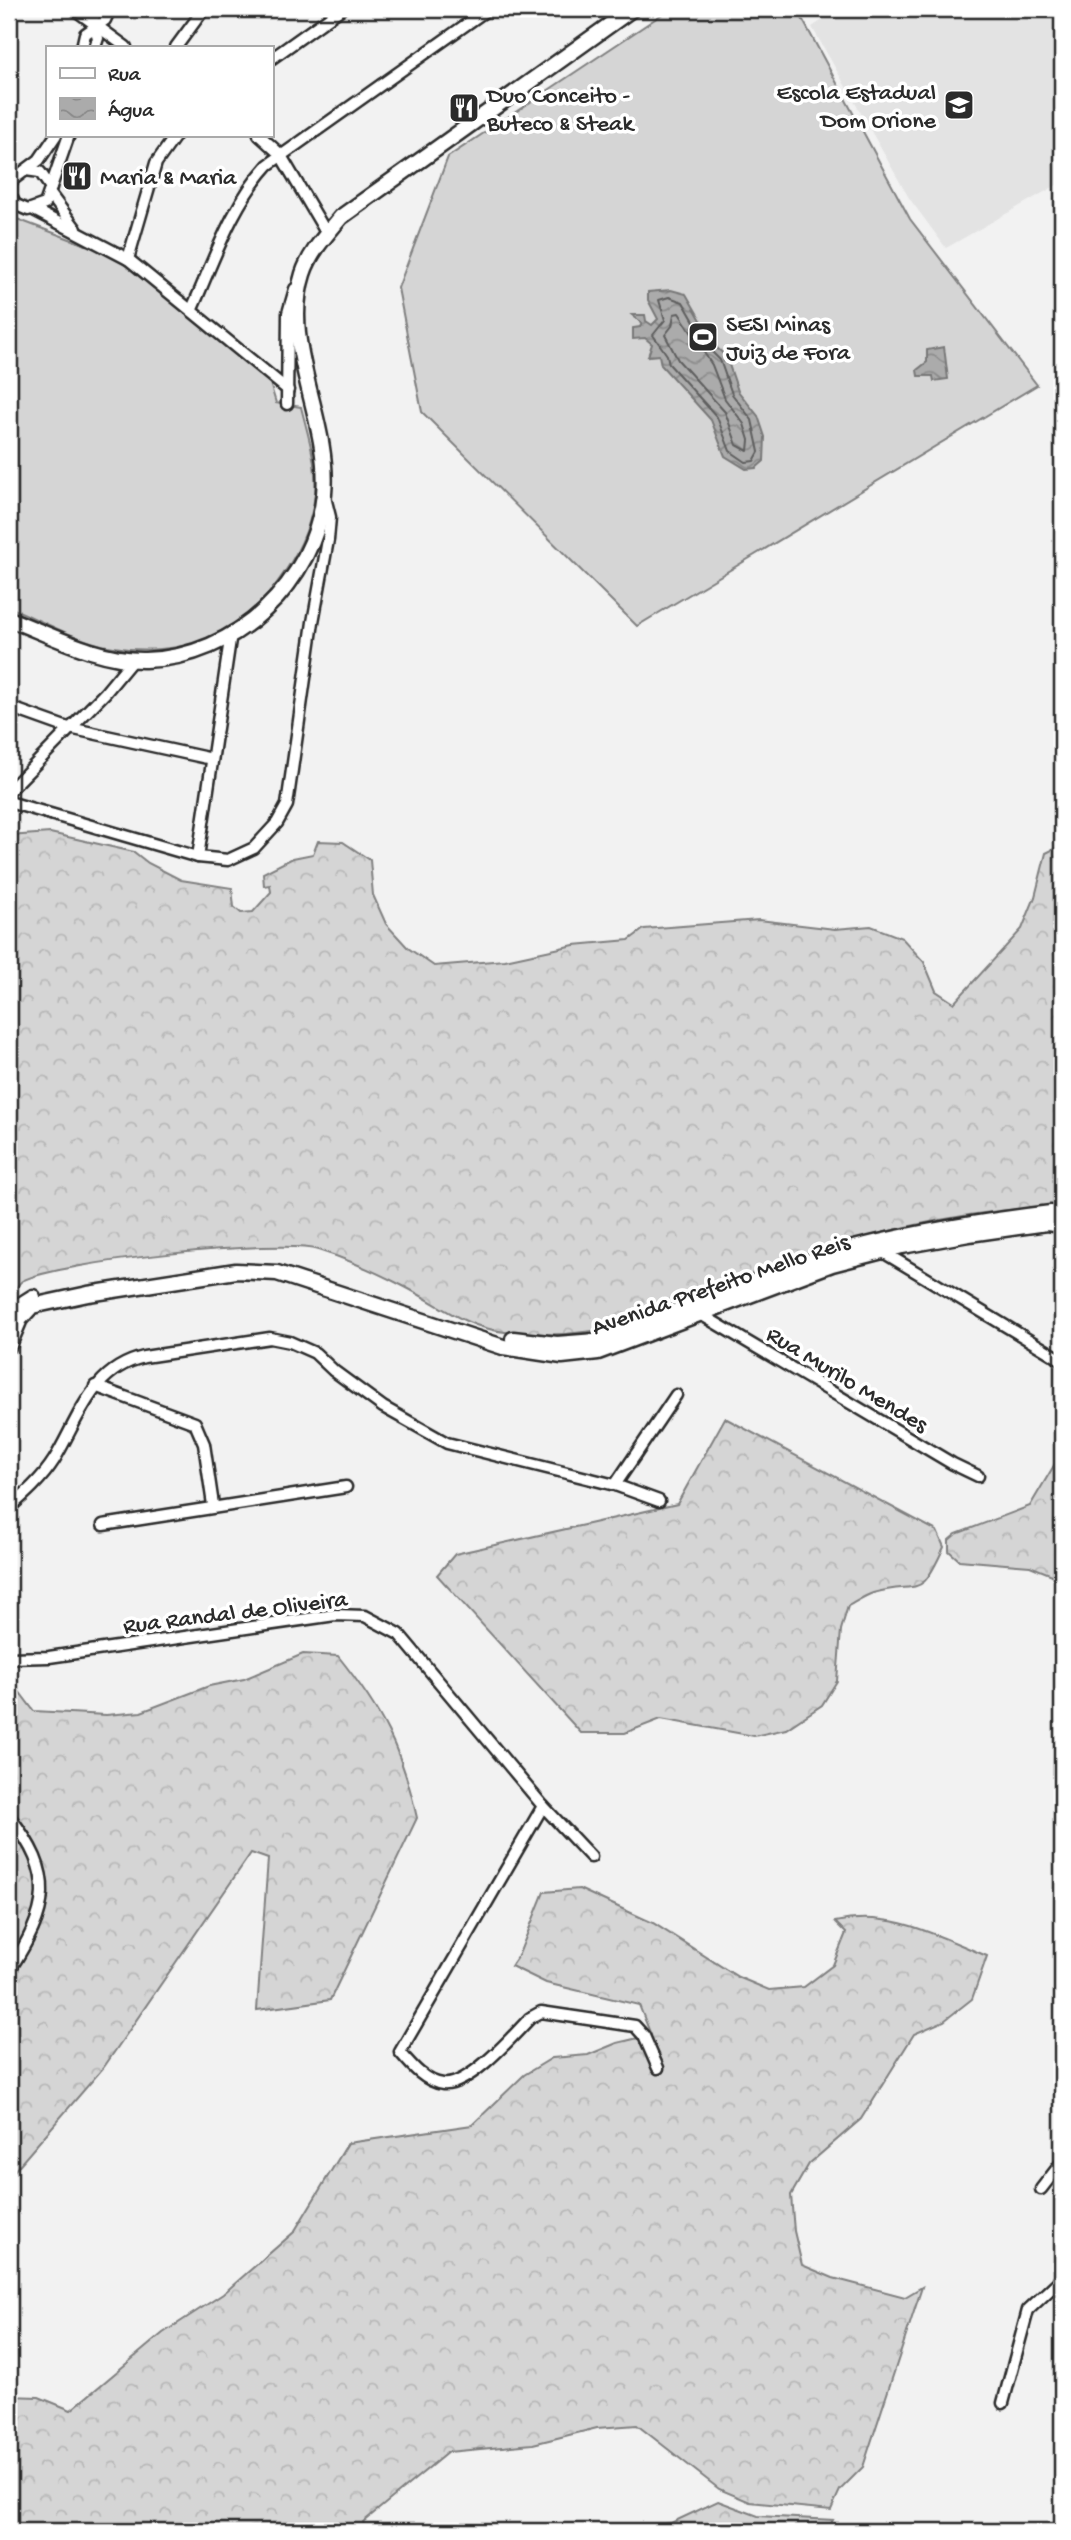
<svg xmlns="http://www.w3.org/2000/svg" width="1071" height="2540" viewBox="0 0 1071 2540" font-family="'Gochi Hand',sans-serif">
  <defs>
    <pattern id="forest-crowns" width="20" height="18" patternUnits="userSpaceOnUse" patternTransform="scale(1.75)"><rect width="20" height="18" fill="#d5d5d5"/><path d="M2 6a3 3 0 1 1 6 0M12 15a3 3 0 1 1 6 0" fill="none" stroke="#b7b7b7"/></pattern>
    <pattern id="water-waves" width="16" height="10" patternUnits="userSpaceOnUse" patternTransform="scale(1.75)"><rect width="16" height="10" fill="#ababab"/><path d="M0 5q4-4 8 0t8 0" fill="none" stroke="#8b8b8b"/></pattern>
  </defs>
  <rect width="100%" height="100%" fill="#f2f2f2"/>
  <filter id="ink" filterUnits="userSpaceOnUse"><feTurbulence type="fractalNoise" baseFrequency=".0143" numOctaves="2"/><feDisplacementMap in="SourceGraphic" scale="14" xChannelSelector="R" yChannelSelector="G"/><feConvolveMatrix kernelMatrix="1 2 1 2 8 2 1 2 1" color-interpolation-filters="sRGB"/></filter>
  <g filter="url(#ink)">
    <!-- built -->
    <path fill="#e3e3e3" d="M839 9H1062V182L946 248 909 198 812 27Z"/>
    <!-- forest -->
    <g fill="url(#forest-crowns)" stroke="#808080" stroke-width="2">
      <path d="M50 833 134 852 148 863 181 880 232 888 234 907 241 913 253 912 271 892 270 885 264 886 263 873 293 858 313 854 318 841 343 842 370 860 373 895 386 924 408 948 434 966 505 960 574 945 629 940 644 929 759 920 835 929 871 926 902 938 924 962 936 991 954 1003 1022 929 1035 897 1046 853 1062 845V1207C969 1208 869 1233 780 1263 732 1280 686 1306 637 1321 595 1334 548 1337 505 1332 464 1327 440 1305 405 1287 378 1273 347 1259 318 1250 282 1238 56 1262 22 1281 17 1285 13 1293 9 1298V836Z"/>
      <path d="M725 1418 937 1531 944 1547C919 1602 921 1580 873 1593 864 1596 856 1602 848 1606L841 1630 837 1681 822 1705 786 1729 754 1736 661 1719 625 1733H581L437 1575 455 1554 677 1504Z"/>
      <path d="M1062 1452V1579L1030 1566 959 1560 949 1551V1540L956 1534 1030 1506Z"/>
      <path d="M303 1654 338 1656C382 1711 402 1749 417 1818L330 2000 257 2010 268 1859 251 1853 104 2067 9 2177V1683L12 1682 34 1711 106 1715 141 1712 209 1686 244 1679Z"/>
      <path d="M579 1889 653 1923 738 1977 769 1990 804 1987 833 1965 846 1933 835 1922C891 1909 937 1936 987 1956L972 1999 944 2021 914 2034 861 2119 809 2164 791 2195 794 2231 802 2265 833 2278 905 2297 922 2287 863 2467 840 2490 831 2510 750 2502 719 2489 637 2425 597 2428 533 2444 448 2452 363 2522 366 2531H9V2396L39 2397 71 2410 163 2333 223 2294 294 2232 348 2143 472 2125 524 2075 552 2058 588 2055 617 2043 651 2035 639 2005 546 1983 511 1966 519 1954 544 1892Z"/>
      <path d="M718 2501 758 2516 833 2520 827 2531H610L671 2523Z"/>
    </g>
    <!-- pitch -->
    <g fill="#d5d5d5" stroke="#808080" stroke-width="2">
      <path d="M670 9H797L910 219 1037 385 637 626 422 412 398 288 448 157Z"/>
      <path d="M9 216 120 258 269 380 276 403 301 407C309 439 319 468 314 501 306 555 259 619 207 639 177 651 139 652 107 646 80 642 36 618 9 607Z"/>
    </g>
    <!-- water -->
    <g fill="url(#water-waves)" stroke="#787878" stroke-width="2">
      <path d="M671 290 686 294 717 348 726 356 738 391 758 416 765 437 764 461 756 468 746 469 725 456 711 420 661 365 659 355 648 356 652 344 645 338 633 339V328L640 327 642 323 632 315H645L646 321 652 325 658 319 648 300V292Z"/>
      <path d="M944 347 948 379 934 381 933 376H918L917 370 927 362V350Z"/>
    </g>
    <g fill="none" stroke-linecap="round" stroke-linejoin="round">
      <!-- shore -->
      <g stroke="#5e5e5e" stroke-width="2">
        <path d="M669 297 683 302 711 351 720 360 732 394 752 420 759 452 754 461 746 462 730 451 717 417 669 364 667 355 653 335 665 320 659 300Z"/>
        <path d="M679 313 712 365 725 399 744 424 749 440 748 451 737 445 725 412 678 360 665 335 672 326 674 314Z"/>
      </g>
      <!-- street casing -->
      <g stroke="#2b2b2b" stroke-width="15">
        <g id="street">
          <path d="M74 9 126 47"/>
          <path d="M9 15 12 9"/>
          <path d="M82 47 85 34 95 27 93 18 97 9"/>
          <path d="M95 47 98 38 95 27 105 20 110 9"/>
          <path d="M176 47 204 9"/>
          <path d="M271 59 341 9"/>
          <path d="M259 135 280 154 327 234"/>
          <path d="M26 170 40 172 51 188"/>
          <path d="M50 194 76 229"/>
          <path d="M9 202 28 210 45 204 69 135"/>
          <path d="M15 204 10 194 11 181 39 160 56 135"/>
          <path d="M34 210 128 259 288 390"/>
          <path d="M128 259 156 163 176 135"/>
          <path d="M192 309C214 260 231 206 268 165L488 9"/>
          <path d="M287 404 288 313 295 289"/>
          <path d="M9 707 65 727 212 759"/>
          <path d="M9 791 105 693 134 658"/>
          <path d="M9 802 198 857 228 860 254 848 277 823 287 805 313 622 328 540 330 517 325 497"/>
          <path d="M198 857 231 633"/>
          <path d="M878 1249 1062 1360"/>
          <path d="M697 1312 953 1464 978 1476"/>
          <path d="M95 1386 195 1423 204 1444 213 1505"/>
          <path d="M615 1485 659 1501"/>
          <path d="M9 1508C25 1494 42 1479 54 1460 79 1419 91 1369 144 1357L270 1338 290 1342 315 1353 334 1371 383 1407 447 1443 615 1485 676 1395"/>
          <path d="M103 1525 346 1487"/>
          <path d="M9 1658 49 1657 335 1615 365 1616 399 1634 543 1806 591 1857"/>
          <path d="M543 1806 400 2052C411 2065 425 2082 443 2084 468 2087 513 2036 530 2018L541 2012 635 2026 644 2036 658 2068"/>
          <path d="M9 1816C57 1876 49 1909 9 1971"/>
          <path d="M1041 2189 1062 2162"/>
          <path d="M1003 2403 1028 2310 1062 2278"/>
        </g>
      </g>
      <!-- secondary casing -->
      <g stroke="#2b2b2b" stroke-width="19">
        <g id="secondary">
          <path d="M9 619C51 635 99 661 145 660 236 658 315 582 324 494 331 420 280 346 303 274 310 252 327 234 341 217L632 9"/>
          <path d="M9 1317 11 1311 33 1297"/>
          <path d="M513 1339 557 1344 596 1341 827 1255C901 1235 975 1222 1051 1213L1062 1215"/>
          <path d="M9 1345 20 1319 32 1306 88 1294 236 1271 277 1273 503 1347 562 1356 598 1352 832 1264 902 1246 969 1234 1047 1223 1062 1225"/>
        </g>
      </g>
      <!-- street -->
      <use href="#street" stroke="#fff" stroke-width="10"/>
      <!-- secondary -->
      <use href="#secondary" stroke="#fff" stroke-width="14"/>
    </g>
  </g>
  <!-- icons -->
  <defs>
    <g id="school-square" transform="scale(1.575)"><rect x="-9" y="-9" width="18" height="18" rx="4" fill="#2b2b2b" stroke="#fff"/><path d="M0-5L7-2L0 1L-7-2ZM-4 1L0 2.5L4 1V4Q0 6-4 4Z" fill="#fff"/></g>
    <g id="restaurant-square" transform="scale(1.575)"><rect x="-9" y="-9" width="18" height="18" rx="4" fill="#2b2b2b" stroke="#fff"/><path d="M-5-6h1v4h1v-4h1v4h1v-4h1v5L-1.5 .5V6h-2V.5L-5-1ZM5-6V6H3V1.5H1.5Q1.5-4 5-6Z" fill="#fff"/></g>
    <g id="stadium-square" transform="scale(1.575)"><rect x="-9" y="-9" width="18" height="18" rx="4" fill="#2b2b2b" stroke="#fff"/><path d="M0-5a6.5 5 0 1 0 0 10a6.5 5 0 1 0 0-10ZM-3.5-1.8h7v3.6h-7Z" fill="#fff"/></g>
  </defs>
  <g fill-rule="evenodd">
    <use href="#school-square" x="959" y="105"/>
    <use href="#restaurant-square" x="464" y="108"/>
    <use href="#restaurant-square" x="77" y="176"/>
    <use href="#stadium-square" x="703" y="337"/>
  </g>
  <g text-anchor="middle" stroke-width="7" stroke-linejoin="round" paint-order="stroke">
    <!-- poi labels -->
    <g font-size="24" fill="#2b2b2b" stroke="#fff" text-anchor="start">
      <text x="936" y="99" text-anchor="end">Escola Estadual<tspan x="936" dy="28">Dom Orione</tspan></text>
      <text x="487" y="102">Duo Conceito -<tspan x="487" dy="28">Buteco &amp; Steak</tspan></text>
      <text x="100" y="184">Maria &amp; Maria</text>
      <text x="726" y="331">SESI Minas<tspan x="726" dy="28">Juiz de Fora</tspan></text>
    </g>
    <!-- street labels -->
    <g font-size="24" fill="#2b2b2b" stroke="#fff">
      <text transform="translate(720 1283) rotate(-19)" y="8">Avenida Prefeito Mello Reis</text>
      <text transform="translate(848 1378) rotate(31)" y="8">Rua Murilo Mendes</text>
      <text transform="translate(235 1611) rotate(-7)" y="8">Rua Randal de Oliveira</text>
    </g>
  </g>
  <!-- margin -->
  <rect width="1071" height="2540" fill="none" stroke="#fff" stroke-width="35"/>
  <rect x="18" y="18" width="1036" height="2505" fill="none" stroke="#2b2b2b" stroke-width="2.5" filter="url(#ink)"/>
  <!-- legend -->
  <rect x="46" y="46" width="228" height="91" fill="#ffffff" stroke="#aaaaaa" stroke-width="2"/>
  <rect x="60" y="68" width="35" height="10" fill="#ffffff" stroke="#aaaaaa" stroke-width="2"/>
  <text x="108" y="80" font-size="21" fill="#2b2b2b">Rua</text>
  <rect x="60" y="98" width="35" height="21" fill="url(#water-waves)" stroke="#aaaaaa" stroke-width="2"/>
  <text x="108" y="116" font-size="21" fill="#2b2b2b">Água</text>
</svg>
